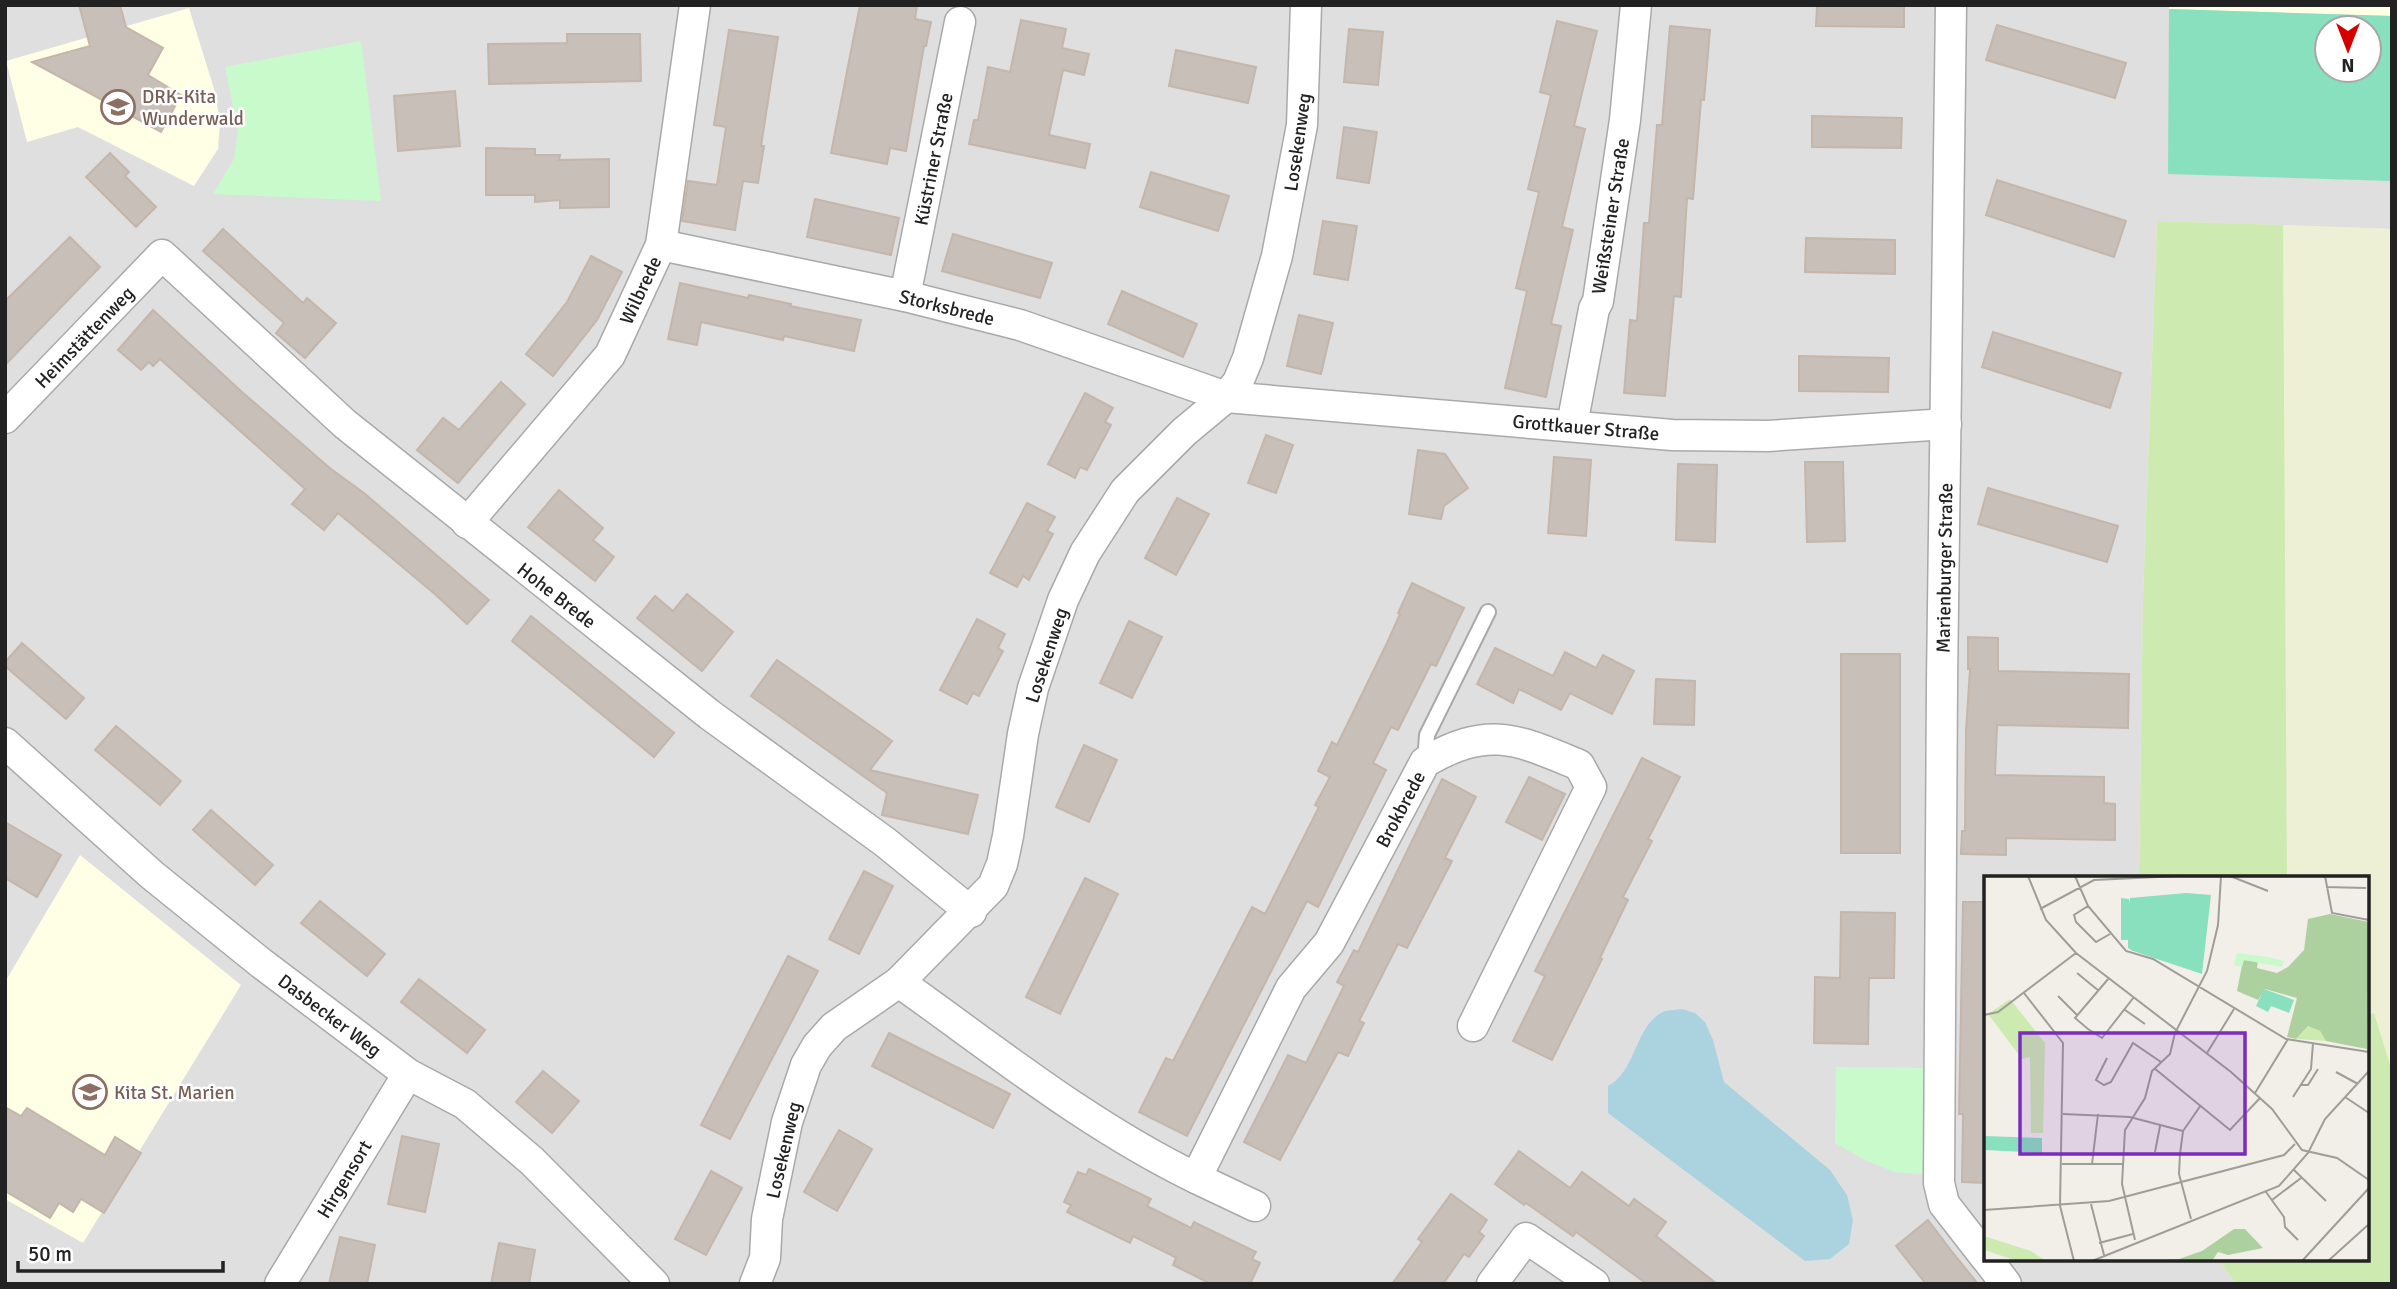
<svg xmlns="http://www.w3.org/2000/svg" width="2397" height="1289" viewBox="0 0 2397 1289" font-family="Signika,sans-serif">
  <rect width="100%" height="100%" fill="#f2efe9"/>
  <!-- residential -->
  <path fill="#e0dfdf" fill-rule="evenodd" d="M5 5H2392V229L2157 221 2143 599 2139 878H1986V1259H2218L2236 1284H5ZM2327 28H2369V70H2327Z"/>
  <!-- education -->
  <g fill="#ffffe5">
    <path d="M2169 5H2392V16L2169 9Z"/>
    <path d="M189 8 215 92 220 123 218 149 194 186 78 127 27 142 6 61Z"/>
    <path d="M80 855 241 985 83 1243 5 1199V982Z"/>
  </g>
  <!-- farmland -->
  <path fill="#eef0d5" d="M2283 225 2392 229V1071L2374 1013 2367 1015V878H2287Z"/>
  <!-- grass -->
  <g fill="#cdebb0">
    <path d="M2157 221 2283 225 2287 878H2139L2143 599Z"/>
    <path d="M2374 1013 2392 1071V1284H2236L2218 1259H2367V1015Z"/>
  </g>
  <!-- park -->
  <g fill="#c8facc">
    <path d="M361 41 381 201 213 194 234 159 238 130 225 67Z"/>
    <path d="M1836 1067 1933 1068 1931 1175 1894 1172 1865 1160 1835 1143Z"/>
  </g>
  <!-- pitch -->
  <path fill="#88e0be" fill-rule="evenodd" d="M2169 9 2392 16V181L2168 174ZM2327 28H2369V70H2327Z"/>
  <!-- water -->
  <path fill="#aad3df" d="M1682 1009 1695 1013 1705 1022 1713 1040 1724 1082 1830 1170 1847 1195 1853 1220 1849 1244 1830 1259 1805 1261 1608 1113V1086C1637 1071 1635 1023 1665 1011 1670 1010 1677 1010 1682 1009Z"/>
  <!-- building -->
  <g fill="#c7bfb8" stroke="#c4b6ab" stroke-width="2">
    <path d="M79 5H120L126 27 163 48 148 75 181 95 161 132 32 62 90 46Z"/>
    <path d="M860 5H917L915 19 931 22 926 46H924L906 151 890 148 887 164 831 153Z"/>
    <path d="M1817 5H1904V27L1816 26Z"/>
    <path d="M1021 20 1066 29 1062 48 1089 54 1084 75 1063 70 1049 135 1090 144 1085 168 969 144 974 120H978L988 67 1010 72Z"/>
    <path d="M1557 21 1597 31 1574 126 1585 129 1562 227 1573 230 1551 324 1561 326 1546 397 1505 388 1527 291 1516 288 1539 192 1528 189 1551 95 1540 92Z"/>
    <path d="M1997 25 2126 63 2115 98 1986 60Z"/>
    <path d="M1670 26 1710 30 1704 100H1701L1693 199 1687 198 1681 297 1674 296 1665 396 1624 393 1630 320 1637 321 1644 223H1649L1657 125H1662Z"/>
    <path d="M1349 29 1383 32 1378 85 1344 82Z"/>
    <path d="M729 30 778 37 761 146H764L758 183 743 181 735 230 682 221 688 181 717 185 726 127 714 125Z"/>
    <path d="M567 34H640L641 81 489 84 488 44 567 43Z"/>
    <path d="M1176 50 1256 67 1248 103 1169 86Z"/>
    <path d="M455 91 460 146 398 151 394 96Z"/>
    <path d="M1812 116 1902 118 1901 148 1812 147Z"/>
    <path d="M1344 127 1377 132 1369 183 1337 178Z"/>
    <path d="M486 148 535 149V155H560L559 160 609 159V207L560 208V200L535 202V195H486Z"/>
    <path d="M110 153 129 172 125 176 156 207 136 227 86 177Z"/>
    <path d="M1151 172 1229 196 1218 231 1140 207Z"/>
    <path d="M1997 180 2126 221 2114 257 1986 215Z"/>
    <path d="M815 199 899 218 891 255 807 237Z"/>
    <path d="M1323 221 1357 226 1348 280 1314 274Z"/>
    <path d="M223 229 303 303 307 298 336 323 305 358 276 333 284 323 203 251Z"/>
    <path d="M953 234 1052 263 1040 298 942 271Z"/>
    <path d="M70 237 100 267 5 365V301Z"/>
    <path d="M1806 238 1895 240V274L1805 272Z"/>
    <path d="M591 256 622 272 597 320 553 376 526 354 567 302Z"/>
    <path d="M680 283 748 298 749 295 791 304 790 306 861 320 854 351 784 336 783 340 701 322 697 345 668 339Z"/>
    <path d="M1122 291 1197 324 1183 357 1108 324Z"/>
    <path d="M153 310 242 392 331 469 364 493 489 600 467 624 436 595 338 513 324 530 292 504 305 489 160 359 153 366 149 362 141 370 118 350Z"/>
    <path d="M1299 315 1333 323 1321 374 1287 366Z"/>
    <path d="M1993 332 2121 373 2110 408 1982 367Z"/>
    <path d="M1799 356 1889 358 1888 392 1799 391Z"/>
    <path d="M501 382 525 404 458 483 417 450 443 418 459 430Z"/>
    <path d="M1085 393 1113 408 1105 422 1111 425 1087 470 1080 467 1075 478 1048 464Z"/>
    <path d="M1266 435 1293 445 1276 493 1248 483Z"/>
    <path d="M1418 450 1445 454 1468 488 1444 506 1441 519 1409 514Z"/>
    <path d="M1554 457 1591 460 1586 536 1548 533Z"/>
    <path d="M1805 462H1843L1845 541 1807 542Z"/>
    <path d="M1678 464 1717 465 1715 542 1676 540Z"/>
    <path d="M1988 488 2118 526 2107 562 1978 524Z"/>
    <path d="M559 490 603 528 593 540 614 557 595 581 528 527Z"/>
    <path d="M1177 498 1209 514 1176 575 1145 558Z"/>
    <path d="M1027 503 1055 517 1047 531 1053 534 1029 580 1023 576 1017 587 990 573Z"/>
    <path d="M1412 583 1464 608 1436 666 1431 664 1398 730 1391 727 1373 763 1386 770 1318 907 1307 901 1187 1136 1139 1112 1166 1058 1173 1061 1252 907 1265 914 1319 807 1315 805 1330 777 1318 771 1332 742 1337 745 1387 643 1400 614 1398 613Z"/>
    <path d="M687 594 733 632 702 671 637 618 655 596 673 611Z"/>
    <path d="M531 616 674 733 654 757 512 641Z"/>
    <path d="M977 619 1005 634 998 648 1003 651 979 696 973 693 967 704 940 690Z"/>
    <path d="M1129 621 1162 637 1132 698 1100 683Z"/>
    <path d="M1968 637 1998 638V671L2129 674 2128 728 1997 725 1995 775 2104 777V803L2115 804V840L2006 838V855L1961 854 1962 831H1965L1966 731 1970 669H1968Z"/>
    <path d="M22 643 84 698 66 719 5 666V662Z"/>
    <path d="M1495 648 1553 676 1565 652 1596 668 1603 655 1634 671 1612 714 1570 693 1561 710 1519 689 1513 703 1477 684Z"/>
    <rect x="1841" y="654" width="59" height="199"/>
    <path d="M777 660 892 741 870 770 978 795 968 834 882 815 887 793 751 696Z"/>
    <path d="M1656 679 1695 681 1694 725 1654 724Z"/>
    <path d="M116 726 181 781 160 805 95 750Z"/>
    <path d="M1084 745 1117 760 1089 822 1056 807Z"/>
    <path d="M1642 758 1680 777 1648 839 1652 841 1623 897 1628 900 1600 958 1602 959 1552 1060 1513 1041 1545 976 1535 971Z"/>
    <path d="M1529 777 1565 794 1542 840 1506 822Z"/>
    <path d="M1442 779 1476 797 1445 858 1452 861 1407 948 1398 944 1359 1021 1364 1023 1348 1056 1338 1052 1280 1160 1244 1142 1288 1055 1306 1063 1344 986 1337 982 1354 950 1358 952Z"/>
    <path d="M211 810 273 865 255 885 193 830Z"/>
    <path d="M5 822 61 855 37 897 5 878Z"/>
    <path d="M864 871 893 886 859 954 829 939Z"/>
    <path d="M1085 878 1118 894 1060 1014 1026 997Z"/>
    <path d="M320 901 385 954 367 976 301 923Z"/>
    <path d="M1963 902H1986V1183L1962 1182 1963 1114H1959Z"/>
    <path d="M1841 912 1895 913 1894 978H1869L1868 1044 1814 1043 1815 977 1840 978Z"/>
    <path d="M788 956 818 971 730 1139 701 1125Z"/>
    <path d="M419 979 485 1030 467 1053 401 1002Z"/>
    <path d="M889 1033 1010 1094 993 1128 872 1066Z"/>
    <path d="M543 1071 579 1101 552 1133 516 1102Z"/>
    <path d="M5 1107 21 1116 27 1108 105 1155 115 1137 141 1153 104 1213 81 1199 73 1212 59 1203 50 1218 5 1191Z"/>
    <path d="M839 1130 872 1149 837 1211 804 1192Z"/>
    <path d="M402 1136 439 1144 425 1212 388 1204Z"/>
    <path d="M1519 1151 1570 1188 1582 1172 1629 1206 1634 1199 1666 1222 1656 1236 1717 1284H1647L1576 1232 1573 1236 1526 1203 1524 1205 1495 1184Z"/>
    <path d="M1089 1169 1151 1199 1147 1206 1191 1228 1194 1222 1256 1252 1252 1259 1260 1263 1250 1284H1211L1173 1265 1176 1258 1169 1254 1133 1236 1130 1243 1067 1212 1071 1205 1064 1202 1078 1172 1086 1175Z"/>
    <path d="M711 1171 742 1188 706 1255 675 1239Z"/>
    <path d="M1451 1194 1487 1220 1479 1232 1484 1236 1469 1257 1464 1254 1443 1284H1392L1422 1242 1418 1239Z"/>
    <path d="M1928 1220 1953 1253 1978 1284H1926L1896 1246Z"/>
    <path d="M340 1237 375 1245 367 1284H329Z"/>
    <path d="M499 1243 535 1250 529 1284H491Z"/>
  </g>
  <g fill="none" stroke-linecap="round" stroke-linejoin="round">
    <!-- service casing -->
    <g stroke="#a9a9a9" stroke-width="18">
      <path id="service" d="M1425 762 1427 735 1488 612"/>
    </g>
    <!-- minor casing -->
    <g stroke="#a9a9a9" stroke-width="33">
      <g id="minor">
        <path d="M1951 5 1942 682 1939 1183 1944 1204 1986 1258"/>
        <path d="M661 245 905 296 1020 325 1226 397 1672 435 1768 436 1946 424"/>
        <path d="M905 296 960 22"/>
        <path d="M5 418 162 255 345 424 710 715 885 842 971 912"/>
        <path d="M1572 425 1594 309 1598 301 1625 120 1636 5"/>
        <path d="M467 523 610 355 661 245 695 5"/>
        <path d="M5 743 152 875 261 963 408 1074 465 1104 532 1161 654 1284"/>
        <path d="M899 982C996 1051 1089 1126 1196 1178L1291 988 1329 943 1425 762C1489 725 1516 739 1579 765L1591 787 1473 1026"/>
        <path d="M1196 1178 1255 1206"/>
        <path d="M1987 1259 2006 1284"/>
        <path d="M280 1284 408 1074"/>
        <path d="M755 1284 765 1258 767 1219 787 1122 806 1065 817 1046 834 1027 899 982 993 886 1002 864 1008 836 1023 734 1033 688 1063 600 1085 553 1125 491 1184 432 1226 397 1238 382 1248 358 1277 256 1302 125 1306 5"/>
        <path d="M1492 1284 1526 1238 1594 1284"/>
      </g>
    </g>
    <!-- service -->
    <use href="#service" stroke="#fff" stroke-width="14"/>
    <!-- minor -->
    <use href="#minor" stroke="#fff" stroke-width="30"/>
  </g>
  <!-- icons -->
  <defs>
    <g id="school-ring" transform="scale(1.75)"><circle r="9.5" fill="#fff" stroke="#8d6e63" stroke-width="1.5"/><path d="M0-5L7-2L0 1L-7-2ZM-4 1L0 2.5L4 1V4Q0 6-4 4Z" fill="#8d6e63"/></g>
  </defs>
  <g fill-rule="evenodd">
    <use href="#school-ring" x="118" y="107"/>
    <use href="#school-ring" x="90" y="1092"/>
  </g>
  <g text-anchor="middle" stroke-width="5" stroke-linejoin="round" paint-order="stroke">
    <!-- education labels -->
    <g font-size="19" fill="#785e54" stroke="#fff" text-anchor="start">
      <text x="142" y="103">DRK-Kita<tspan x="142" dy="22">Wunderwald</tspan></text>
      <text x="114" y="1099">Kita St. Marien</text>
    </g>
    <!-- street labels -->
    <g font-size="19" fill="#222" stroke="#fff">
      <text transform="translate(1297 142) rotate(-82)" y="7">Losekenweg</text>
      <text transform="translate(933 159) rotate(-79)" y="7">Küstriner Straße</text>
      <text transform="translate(1610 216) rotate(-81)" y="7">Weißsteiner Straße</text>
      <text transform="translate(640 290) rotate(-65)" y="7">Wilbrede</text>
      <text transform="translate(947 307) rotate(14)" y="7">Storksbrede</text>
      <text transform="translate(84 337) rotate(-46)" y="7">Heimstättenweg</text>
      <text transform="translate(1586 427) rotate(5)" y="7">Grottkauer Straße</text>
      <text transform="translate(1944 568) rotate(-89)" y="7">Marienburger Straße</text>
      <text transform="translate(557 595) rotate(38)" y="7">Hohe Brede</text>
      <text transform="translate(1046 655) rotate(-72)" y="7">Losekenweg</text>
      <text transform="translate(1400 809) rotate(-62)" y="7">Brokbrede</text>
      <text transform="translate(330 1015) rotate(37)" y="7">Dasbecker Weg</text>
      <text transform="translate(783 1150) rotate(-77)" y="7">Losekenweg</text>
      <text transform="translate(344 1179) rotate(-59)" y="7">Hirgensort</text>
    </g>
  </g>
  <!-- overview -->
  <g transform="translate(1984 876)">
    <rect width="385" height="385" fill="#f2efe9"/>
    <path d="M26 123 61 167 59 257H47L46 181 38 183 4 138ZM324 150 336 155 342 165 312 163ZM0 360 47 375 62 385H33L0 374Z" fill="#cdebb0"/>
    <path d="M346 38 385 46 383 173 342 165 336 155 324 150 312 163 303 161 313 122 281 113 274 124 253 115 259 84 274 85 273 92 293 97 304 91 320 74 324 43ZM250 353H261L279 372 244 379 234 376 228 385H159L195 383 218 375Z" fill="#add19e"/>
    <path d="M253 77 285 81 300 85 298 91 260 84 258 91 250 89Z" fill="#c8facc"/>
    <path d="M202 17 227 19 218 98 149 75 144 72V64H137V22L145 23V28L146 22ZM280 113 310 124 305 137 287 130 284 136 272 130ZM1 260 58 262V277L1 274Z" fill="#88e0be"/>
    <path fill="none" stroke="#9f9d99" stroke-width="2" d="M44 0 62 44 92 77 247 196 288 233 318 274 353 282 385 304M91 0 104 30 142 75 169 83 302 163 385 176M246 0 284 15M341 0 348 37 385 44M342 11 382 12M104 30 90 39 92 46 112 66 126 58M56 33 110 4 194 0M93 97 115 115M125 102 91 142 104 153 118 162 150 121M40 117 79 167 76 330 90 385M74 120 93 139M141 134 161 148M0 139 14 136 92 77M223 177 250 133M123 182 112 204 120 209 127 206 149 167 177 186M170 192 246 254 276 222M352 196 374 208M317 209H324L334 193M271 217 304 163M309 221 327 193 329 167M361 221 385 237M79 238 146 241 199 255M171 276 176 250M78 288H139M108 288 114 238M310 294 342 325M282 316 300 341 301 351 314 364M288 324 317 302M107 328 120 379M0 334 125 325 300 279 311 268M207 343 195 298 196 278 199 255 217 229M151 364 138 308 141 254 161 222 168 195 186 178 191 157 223 95 234 49 237 0M115 367 149 358M108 385 295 310 324 277 341 243 385 195M318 385 385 312M344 385 385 348"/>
    <path fill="#7b2cbf" fill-opacity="0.15" stroke="#7b2cbf" stroke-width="3.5" d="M36 157H261V278H36Z"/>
    <rect width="385" height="385" fill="none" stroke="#222" stroke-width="3.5"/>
  </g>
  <!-- border -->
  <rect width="2397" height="1289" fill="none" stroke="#222222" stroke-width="14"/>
  <!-- north arrow -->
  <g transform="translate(2348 49) rotate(180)"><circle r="33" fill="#ffffff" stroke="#a7a7a7" stroke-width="2"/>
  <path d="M0-5L12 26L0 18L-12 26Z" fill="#d40000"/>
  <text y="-10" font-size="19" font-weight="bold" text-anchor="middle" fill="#222222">N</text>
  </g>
  <!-- scale -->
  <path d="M18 1261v10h205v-10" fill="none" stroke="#222222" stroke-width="3.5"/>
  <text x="28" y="1261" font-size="21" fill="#222222" stroke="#ffffff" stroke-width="5" paint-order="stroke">50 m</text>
</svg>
